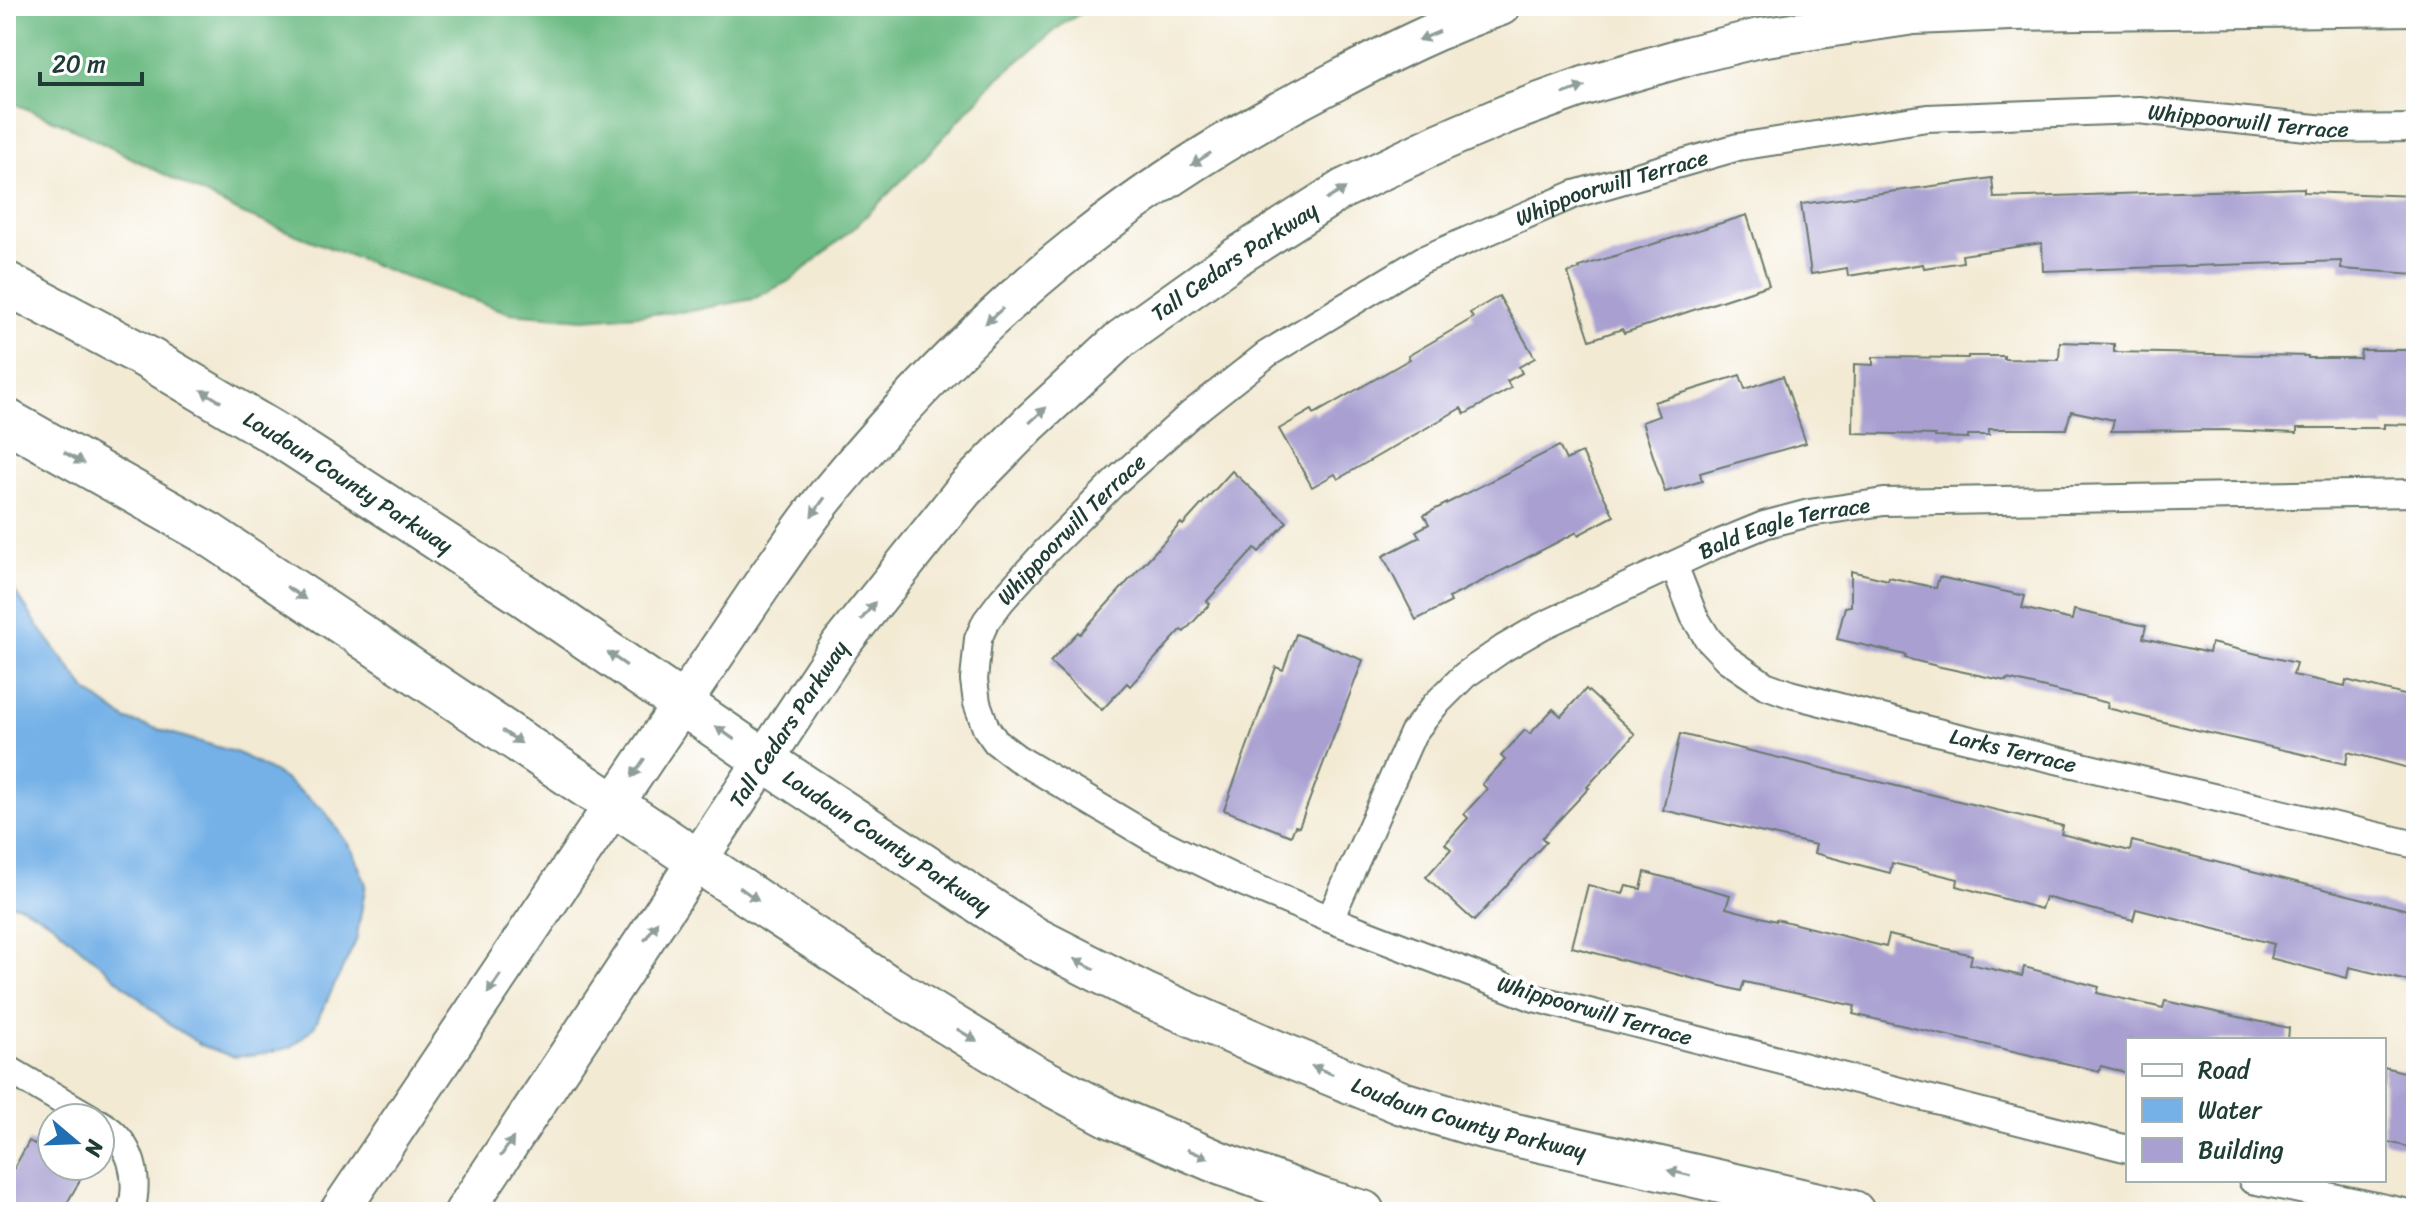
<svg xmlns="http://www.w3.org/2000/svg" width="2422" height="1218" viewBox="0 0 2422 1218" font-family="Sriracha,sans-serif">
  <rect width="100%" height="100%" fill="#fff"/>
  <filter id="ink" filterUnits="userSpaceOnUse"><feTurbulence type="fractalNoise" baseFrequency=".0125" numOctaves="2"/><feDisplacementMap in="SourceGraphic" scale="16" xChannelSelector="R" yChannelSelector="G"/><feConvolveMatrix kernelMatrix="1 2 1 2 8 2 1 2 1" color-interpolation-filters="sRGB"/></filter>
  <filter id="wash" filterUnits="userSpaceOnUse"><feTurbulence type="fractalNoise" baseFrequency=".006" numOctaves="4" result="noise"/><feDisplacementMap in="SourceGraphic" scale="32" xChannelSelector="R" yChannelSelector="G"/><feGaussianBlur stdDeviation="1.8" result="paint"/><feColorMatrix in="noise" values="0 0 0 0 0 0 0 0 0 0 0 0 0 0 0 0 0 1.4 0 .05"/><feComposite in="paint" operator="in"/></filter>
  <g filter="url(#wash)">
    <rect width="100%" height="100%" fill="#f3ead4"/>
    <!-- forest -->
    <path fill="#6dbb84" stroke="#467c5c" stroke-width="2" d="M6 6H1094L1064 23 996 80 926 156 855 227 791 280 753 299 690 311 584 319 510 313 405 277 243 214 68 126 6 100Z"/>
    <!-- water -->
    <path fill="#75b1e7" stroke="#4a778e" stroke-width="2" d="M6 578 41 630 87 691 127 720 238 753 279 775 324 810 352 850 366 884 356 941 314 1027 291 1047 267 1053 234 1057 203 1046 170 1025 51 922 22 906 6 903Z"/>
    <g id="blocks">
      <!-- building -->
      <g fill="#a9a0d1">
        <path d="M1992 178 1994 198 2304 188V192L2416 196V274L2341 269V261L2043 271 2042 243 1962 255 1963 262 1924 268 1923 264 1848 276 1847 268 1811 274 1801 204Z"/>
        <path d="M1747 215 1769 285 1624 333 1622 329 1590 340 1568 273 1580 269 1579 267Z"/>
        <path d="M1499 296 1535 358 1519 367 1522 373 1507 381 1511 388 1465 414 1461 408 1338 479 1335 474 1312 487 1279 429 1312 410 1314 414 1410 359 1408 356 1473 318 1470 313Z"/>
        <path d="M2060 342 2114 344V352L2308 356V358H2360L2361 350H2416V425L2384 424V428H2297V433L2224 430 2111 431 2114 420 2071 411 2066 429H1989V435H1968V438L1935 437V435L1853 433 1854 364 1873 365V357L1968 358V356H2004V359L2059 360Z"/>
        <path d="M1740 375 1745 389 1783 376 1806 443 1700 473 1702 481 1665 492 1642 422 1659 416 1654 402Z"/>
        <path d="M1559 446 1566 460 1582 453 1614 516 1578 535 1577 532 1449 598 1451 602 1416 620 1383 556 1420 537 1416 531 1429 524 1424 515Z"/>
        <path d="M1232 471 1287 522 1259 552 1255 548 1207 601 1210 604 1184 632 1181 630 1130 686 1127 683 1102 710 1050 662 1078 632 1080 634 1181 523 1183 525Z"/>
        <path d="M1851 571 1888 580 1889 577 1936 588 1939 577 2025 596 2022 608 2072 620 2074 610 2146 626 2143 638 2209 653 2211 643 2296 663 2293 675 2345 686 2346 680 2416 698V770L2348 752 2346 764 2209 733 2107 708 2108 703 2007 679 2006 681 1941 667 1905 658 1906 655 1837 639 1845 607 1851 606Z"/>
        <path d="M1296 634 1363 660 1299 827 1295 826 1291 836 1224 810 1276 667 1283 670Z"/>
        <path d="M1586 689 1635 734 1587 787 1589 788 1542 838 1546 842 1474 921 1426 877 1451 849 1445 844 1468 818 1464 814 1487 789 1482 784 1505 760 1501 756 1525 730 1530 734 1553 709 1561 716Z"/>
        <path d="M1680 734 2063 826 2061 834 2130 851 2132 841 2416 912V983L2349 967 2347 978 2270 958 2274 944 2136 909 2133 920 2045 897 2041 909 1957 886 1958 879 1892 863 1890 873 1814 853 1816 845 1663 810Z"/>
        <path d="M1645 872 1730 895 1726 908 1776 921V919L1886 947 1889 935 1972 955 1970 964 2022 976 2024 967 2099 987 2097 993 2163 1008 2165 1001 2289 1028 2288 1040H2128V1073L2101 1066 2099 1071 1853 1014 1855 1006 1744 982 1741 991 1572 947 1588 885 1623 894 1626 886 1641 889Z"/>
        <path d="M2384 1067 2416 1075V1138L2411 1137 2409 1147 2384 1141Z"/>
        <path d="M29 1141 52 1154V1166H88L62 1212H6V1183Z"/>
      </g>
    </g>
  </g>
  <g filter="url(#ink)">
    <use href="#blocks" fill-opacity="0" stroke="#697a6c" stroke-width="2"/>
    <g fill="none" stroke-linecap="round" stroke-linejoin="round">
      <!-- minor casing -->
      <g stroke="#697a6c" stroke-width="30">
        <g id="minor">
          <path id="s1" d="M1674 565 1694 616 1708 639 1727 659 1765 685 1790 694 1929 730 2416 845"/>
          <path id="s2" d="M1330 919 1413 733 1435 705 1465 675 1504 648 1542 626 1720 543 1764 525 1809 513 1884 502 2416 493"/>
          <path d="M6 1068 91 1118"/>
          <path d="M100 1123C133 1143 140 1177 131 1212"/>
          <path id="s3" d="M2128 1149 1534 998 1330 919 1242 882 1152 838 1017 758 996 742 986 728 977 703 974 680 978 639 986 621 1002 600 1047 550 1116 481 1191 414 1267 354 1422 260 1575 194 1738 147 1927 118 2138 110 2326 129 2416 128"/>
          <path d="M2252 1180 2404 1212"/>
        </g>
      </g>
      <!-- secondary casing -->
      <g stroke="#697a6c" stroke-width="42">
        <g id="secondary">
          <path d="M339 1212 764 582C785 553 805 522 828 494 902 404 984 319 1076 246 1156 182 1245 127 1336 81 1389 53 1444 25 1501 6"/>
          <path id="s4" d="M464 1212 841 644 964 490 1030 423 1121 339 1236 257 1343 189 1441 142 1507 114 1584 86 1691 55 1759 38 1914 15 2010 11 2416 6"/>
        </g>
      </g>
      <!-- primary casing -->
      <g stroke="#697a6c" stroke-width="46">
        <g id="primary">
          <path id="s5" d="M6 283 146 357 284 439 525 596 764 760 1034 938 1144 994 1272 1050 1402 1103 1489 1129 1853 1212"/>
          <path d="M6 420 209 534 765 906 889 987 1029 1073 1110 1116 1222 1164 1322 1200 1363 1212"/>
        </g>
      </g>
      <!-- minor -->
      <use href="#minor" stroke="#fff" stroke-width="26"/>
      <!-- secondary -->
      <use href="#secondary" stroke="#fff" stroke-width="38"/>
      <!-- primary -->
      <use href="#primary" stroke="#fff" stroke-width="42"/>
    </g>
    <!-- one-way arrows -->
    <defs><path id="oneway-solid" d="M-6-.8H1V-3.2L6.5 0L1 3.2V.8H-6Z" transform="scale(2)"/></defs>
    <g fill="#8f9e9a">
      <use href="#oneway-solid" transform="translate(1429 36) rotate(157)"/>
      <use href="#oneway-solid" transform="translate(1574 90) rotate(-19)"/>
      <use href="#oneway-solid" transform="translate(1201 159) rotate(148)"/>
      <use href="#oneway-solid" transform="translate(1336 194) rotate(-31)"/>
      <use href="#oneway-solid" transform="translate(994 316) rotate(139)"/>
      <use href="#oneway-solid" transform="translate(211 396) rotate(-149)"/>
      <use href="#oneway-solid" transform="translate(1038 415) rotate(-43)"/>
      <use href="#oneway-solid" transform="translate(74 458) rotate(30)"/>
      <use href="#oneway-solid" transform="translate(818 507) rotate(126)"/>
      <use href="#oneway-solid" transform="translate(296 593) rotate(34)"/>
      <use href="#oneway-solid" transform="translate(868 611) rotate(-52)"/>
      <use href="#oneway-solid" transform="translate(617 659) rotate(-145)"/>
      <use href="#oneway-solid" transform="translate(725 733) rotate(-145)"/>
      <use href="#oneway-solid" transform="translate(512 737) rotate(34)"/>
      <use href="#oneway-solid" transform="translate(638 768) rotate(124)"/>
      <use href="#oneway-solid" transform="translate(749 894) rotate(36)"/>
      <use href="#oneway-solid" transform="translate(651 931) rotate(-56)"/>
      <use href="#oneway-solid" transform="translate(1085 964) rotate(-153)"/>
      <use href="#oneway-solid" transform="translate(494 984) rotate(124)"/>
      <use href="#oneway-solid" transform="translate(967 1035) rotate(31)"/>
      <use href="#oneway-solid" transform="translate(1322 1070) rotate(-158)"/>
      <use href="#oneway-solid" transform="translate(507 1147) rotate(-56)"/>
      <use href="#oneway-solid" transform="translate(1198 1154) rotate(23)"/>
      <use href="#oneway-solid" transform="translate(1679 1173) rotate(-167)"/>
    </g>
  </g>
  <g text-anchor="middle" stroke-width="8" stroke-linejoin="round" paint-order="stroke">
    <!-- street labels -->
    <g font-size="22" fill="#1f3d34" stroke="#fff">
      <text dy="8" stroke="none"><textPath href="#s3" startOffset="2758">Whippoorwill Terrace</textPath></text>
      <text dy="8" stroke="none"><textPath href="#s3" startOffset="2112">Whippoorwill Terrace</textPath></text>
      <text dy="8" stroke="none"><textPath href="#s4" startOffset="1234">Tall Cedars Parkway</textPath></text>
      <text dy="8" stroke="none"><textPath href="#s5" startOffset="396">Loudoun County Parkway</textPath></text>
      <text dy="8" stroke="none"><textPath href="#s2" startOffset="636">Bald Eagle Terrace</textPath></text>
      <text dy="8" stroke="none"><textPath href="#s3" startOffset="1464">Whippoorwill Terrace</textPath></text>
      <text dy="8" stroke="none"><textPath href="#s4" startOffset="586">Tall Cedars Parkway</textPath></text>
      <text dy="8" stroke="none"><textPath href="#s1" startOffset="412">Larks Terrace</textPath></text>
      <text dy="8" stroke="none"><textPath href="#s5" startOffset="1044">Loudoun County Parkway</textPath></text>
      <text transform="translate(1595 1010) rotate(16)" y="8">Whippoorwill Terrace</text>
      <text dy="8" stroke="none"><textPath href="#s5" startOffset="1692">Loudoun County Parkway</textPath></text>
    </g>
  </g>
  <!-- margin -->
  <rect width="2422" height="1218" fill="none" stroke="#fff" stroke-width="32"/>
  <!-- legend -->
  <rect x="2126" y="1038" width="260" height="144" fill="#ffffff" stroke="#a5b1ae" stroke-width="2"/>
  <rect x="2142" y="1064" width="40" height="12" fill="#ffffff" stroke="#a5b1ae" stroke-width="2"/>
  <text x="2198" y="1078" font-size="24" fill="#1f3d34">Road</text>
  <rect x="2142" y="1098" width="40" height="24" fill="#75b1e7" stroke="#a5b1ae" stroke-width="2"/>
  <text x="2198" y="1118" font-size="24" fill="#1f3d34">Water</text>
  <rect x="2142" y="1138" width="40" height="24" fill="#a9a0d1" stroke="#a5b1ae" stroke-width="2"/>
  <text x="2198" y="1158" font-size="24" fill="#1f3d34">Building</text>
  <!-- north arrow -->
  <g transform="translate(76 1142) rotate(109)"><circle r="38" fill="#ffffff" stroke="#a5b1ae" stroke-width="2"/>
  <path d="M0-6L14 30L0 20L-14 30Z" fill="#1f6fb2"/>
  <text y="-12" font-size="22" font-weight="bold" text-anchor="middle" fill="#1f3d34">N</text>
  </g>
  <!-- scale -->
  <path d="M40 72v12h102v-12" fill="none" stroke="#1f3d34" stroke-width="4"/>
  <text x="52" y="72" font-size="24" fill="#1f3d34" stroke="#ffffff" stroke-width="6" paint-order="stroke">20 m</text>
</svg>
